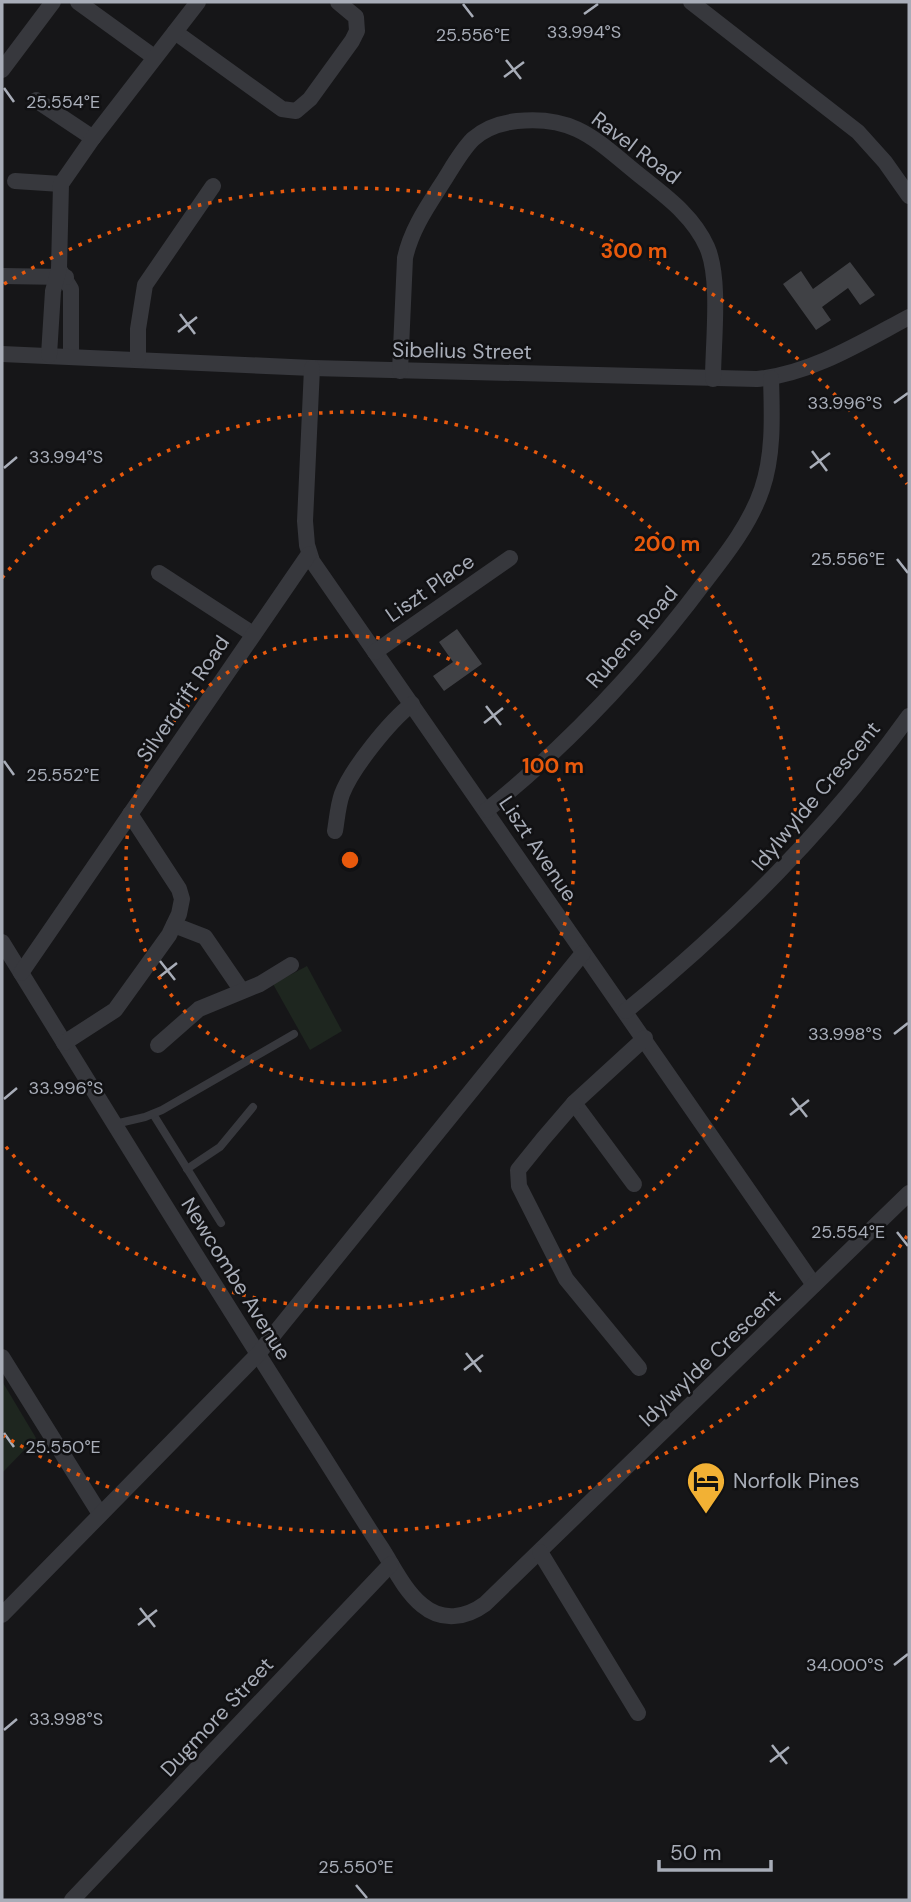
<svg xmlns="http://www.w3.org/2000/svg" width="911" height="1902" viewBox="0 0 911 1902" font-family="'DM Sans',sans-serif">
  <rect width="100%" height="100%" fill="#161618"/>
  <!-- green -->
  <g fill="#1e261f">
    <path d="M307 966 342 1031 310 1050 273 984Z"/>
    <path d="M2 1381 36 1438 2 1473Z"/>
  </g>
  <!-- building -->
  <g fill="#404145">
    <path d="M850 262 875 295 860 305 848 288 822 307 831 320 816 330 783 284 801 271 813 289Z"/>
    <path d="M457 629 482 664 444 691 433 676 453 662 439 642Z"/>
  </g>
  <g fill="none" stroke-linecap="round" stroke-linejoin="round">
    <!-- lane -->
    <g stroke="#37383d" stroke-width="8">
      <path d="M153 1114 221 1223"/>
      <path d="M115 1124 145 1117 162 1110 294 1034"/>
      <path d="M187 1169 220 1147 253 1107"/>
    </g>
    <!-- street -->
    <g stroke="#37383d" stroke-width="16">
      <path d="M78 2 154 57"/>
      <path d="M691 2 858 132 885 162 909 196"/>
      <path d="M175 32 282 109 296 111 310 99 352 41 357 31 356 17 338 2"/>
      <path d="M2 70 53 2"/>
      <path d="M36 100 93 138"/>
      <path d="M15 181 61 184"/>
      <path d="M59 269 71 289V356"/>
      <path d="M2 276 66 277"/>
      <path d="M2 354 312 368 757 379C811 374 862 342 909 317"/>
      <path d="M49 355 53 291 59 269 61 184 93 138 198 2"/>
      <path d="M138 359V329L145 285 213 186"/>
      <path d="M312 368 305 521 307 545 312 561 814 1285"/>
      <path d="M400 371 405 258C411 230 427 207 443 182 452 168 461 151 473 139 485 128 500 123 517 121 575 115 596 140 638 174 664 195 693 215 707 247 721 279 713 342 713 379"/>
      <path d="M159 573 253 634"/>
      <path d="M375 652 510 558"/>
      <path d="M487 810C570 743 643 665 707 579 728 552 751 522 762 489 774 454 772 414 771 378"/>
      <path d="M335 831C337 819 338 805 342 794 352 768 390 721 412 704"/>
      <path d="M174 925 205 937 242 991"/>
      <path d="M2 942C105 1109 208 1277 314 1442 337 1478 359 1514 382 1549 394 1568 405 1591 422 1605 442 1622 466 1618 485 1604L909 1193"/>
      <path d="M21 973 309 554"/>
      <path d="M626 1011C733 923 828 829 909 716"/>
      <path d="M64 1043 115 1010 169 935 179 914 182 899 179 889 130 814"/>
      <path d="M158 1045 199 1009 260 984 291 965"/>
      <path d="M574 1103 634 1184"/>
      <path d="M2 1357 100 1514"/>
      <path d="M639 1368 566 1279 519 1186 518 1170 543 1139 574 1103 645 1038"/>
      <path d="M540 1552 638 1713"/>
      <path d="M2 1615 258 1354 583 953"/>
      <path d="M72 1900 391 1564"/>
    </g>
  </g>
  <!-- ticks -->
  <path fill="none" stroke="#a8adb8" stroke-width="2.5" d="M463 4 473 17M584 14 598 4M506 60 521 79M504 77 524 62M4 88 14 102M180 314 195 334M178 332 197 317M894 403 908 393M812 451 827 471M4 468 17 457M810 468 830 453M897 559 908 573M486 706 501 725M484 723 503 708M4 761 14 775M160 961 175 980M158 978 177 963M894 1034 908 1023M792 1098 807 1117M4 1099 17 1088M790 1115 809 1100M897 1232 908 1246M466 1353 481 1372M464 1370 483 1355M4 1433 14 1447M140 1608 155 1627M138 1625 157 1610M894 1665 908 1654M4 1730 17 1719M772 1745 787 1764M770 1762 789 1747M356 1885 367 1898"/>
  <!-- distance rings -->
  <g fill="none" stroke="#e8590c" stroke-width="3.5" stroke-dasharray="3.5 7">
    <circle cx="350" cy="860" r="224"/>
    <path d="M2 578A448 448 0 1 1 2 1142"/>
    <path d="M907 1236A672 672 0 0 1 4 1436M4 284A672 672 0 0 1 907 484"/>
  </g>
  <!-- icons -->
  <defs>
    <g id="hotel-pin" transform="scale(2.0125)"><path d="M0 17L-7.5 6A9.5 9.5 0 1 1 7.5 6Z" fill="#f2b134" stroke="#111113"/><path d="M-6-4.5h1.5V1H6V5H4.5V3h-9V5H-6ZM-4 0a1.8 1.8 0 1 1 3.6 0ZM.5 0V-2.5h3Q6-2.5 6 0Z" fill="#111"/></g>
  </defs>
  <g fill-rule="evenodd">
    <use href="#hotel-pin" x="706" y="1481"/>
  </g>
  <g text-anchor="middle" stroke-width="5" stroke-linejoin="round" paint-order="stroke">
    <!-- street labels -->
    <g font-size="21" fill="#a8adb8" stroke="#111113">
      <text transform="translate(636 148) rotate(37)" y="7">Ravel Road</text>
      <text transform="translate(462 351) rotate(1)" y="7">Sibelius Street</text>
      <text transform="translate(430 588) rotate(-35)" y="7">Liszt Place</text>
      <text transform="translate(632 637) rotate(-49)" y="7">Rubens Road</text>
      <text transform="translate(183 699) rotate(-56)" y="7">Silverdrift Road</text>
      <text transform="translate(816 796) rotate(-50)" y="7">Idylwylde Crescent</text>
      <text transform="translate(538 849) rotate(56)" y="7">Liszt Avenue</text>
      <text transform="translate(236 1279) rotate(58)" y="7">Newcombe Avenue</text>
      <text transform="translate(710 1358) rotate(-44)" y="7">Idylwylde Crescent</text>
      <text transform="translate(217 1717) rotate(-47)" y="7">Dugmore Street</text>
    </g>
    <!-- poi labels -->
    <g font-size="21" fill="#a8adb8" stroke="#111113" text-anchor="start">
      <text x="733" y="1488">Norfolk Pines</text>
    </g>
  </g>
  <g font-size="18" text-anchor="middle" fill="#a8adb8" stroke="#111113" stroke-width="5" stroke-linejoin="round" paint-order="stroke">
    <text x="584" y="38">33.994°S</text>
    <text x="473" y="41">25.556°E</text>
    <text x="63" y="108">25.554°E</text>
    <text x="845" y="409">33.996°S</text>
    <text x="66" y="463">33.994°S</text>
    <text x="848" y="565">25.556°E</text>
    <text x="63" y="781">25.552°E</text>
    <text x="845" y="1040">33.998°S</text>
    <text x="66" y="1094">33.996°S</text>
    <text x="848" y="1238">25.554°E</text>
    <text x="63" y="1453">25.550°E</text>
    <text x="845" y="1671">34.000°S</text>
    <text x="66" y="1725">33.998°S</text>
    <text x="356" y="1873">25.550°E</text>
  </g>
  <circle cx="350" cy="860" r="10" fill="#e8590c" stroke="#111113" stroke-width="3.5"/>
  <g font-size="21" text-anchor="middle" font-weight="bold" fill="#e8590c" stroke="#111113" stroke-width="5" stroke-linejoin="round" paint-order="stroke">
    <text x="634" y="258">300 m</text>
    <text x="667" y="551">200 m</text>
    <text x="553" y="773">100 m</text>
  </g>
  <!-- border -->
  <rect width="911" height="1902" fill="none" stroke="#a8adb8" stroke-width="7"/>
  <!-- scale -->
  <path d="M659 1860v10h112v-10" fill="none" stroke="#a8adb8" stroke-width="3.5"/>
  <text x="670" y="1860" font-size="21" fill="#a8adb8" stroke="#111113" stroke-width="5" paint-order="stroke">50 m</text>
</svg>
